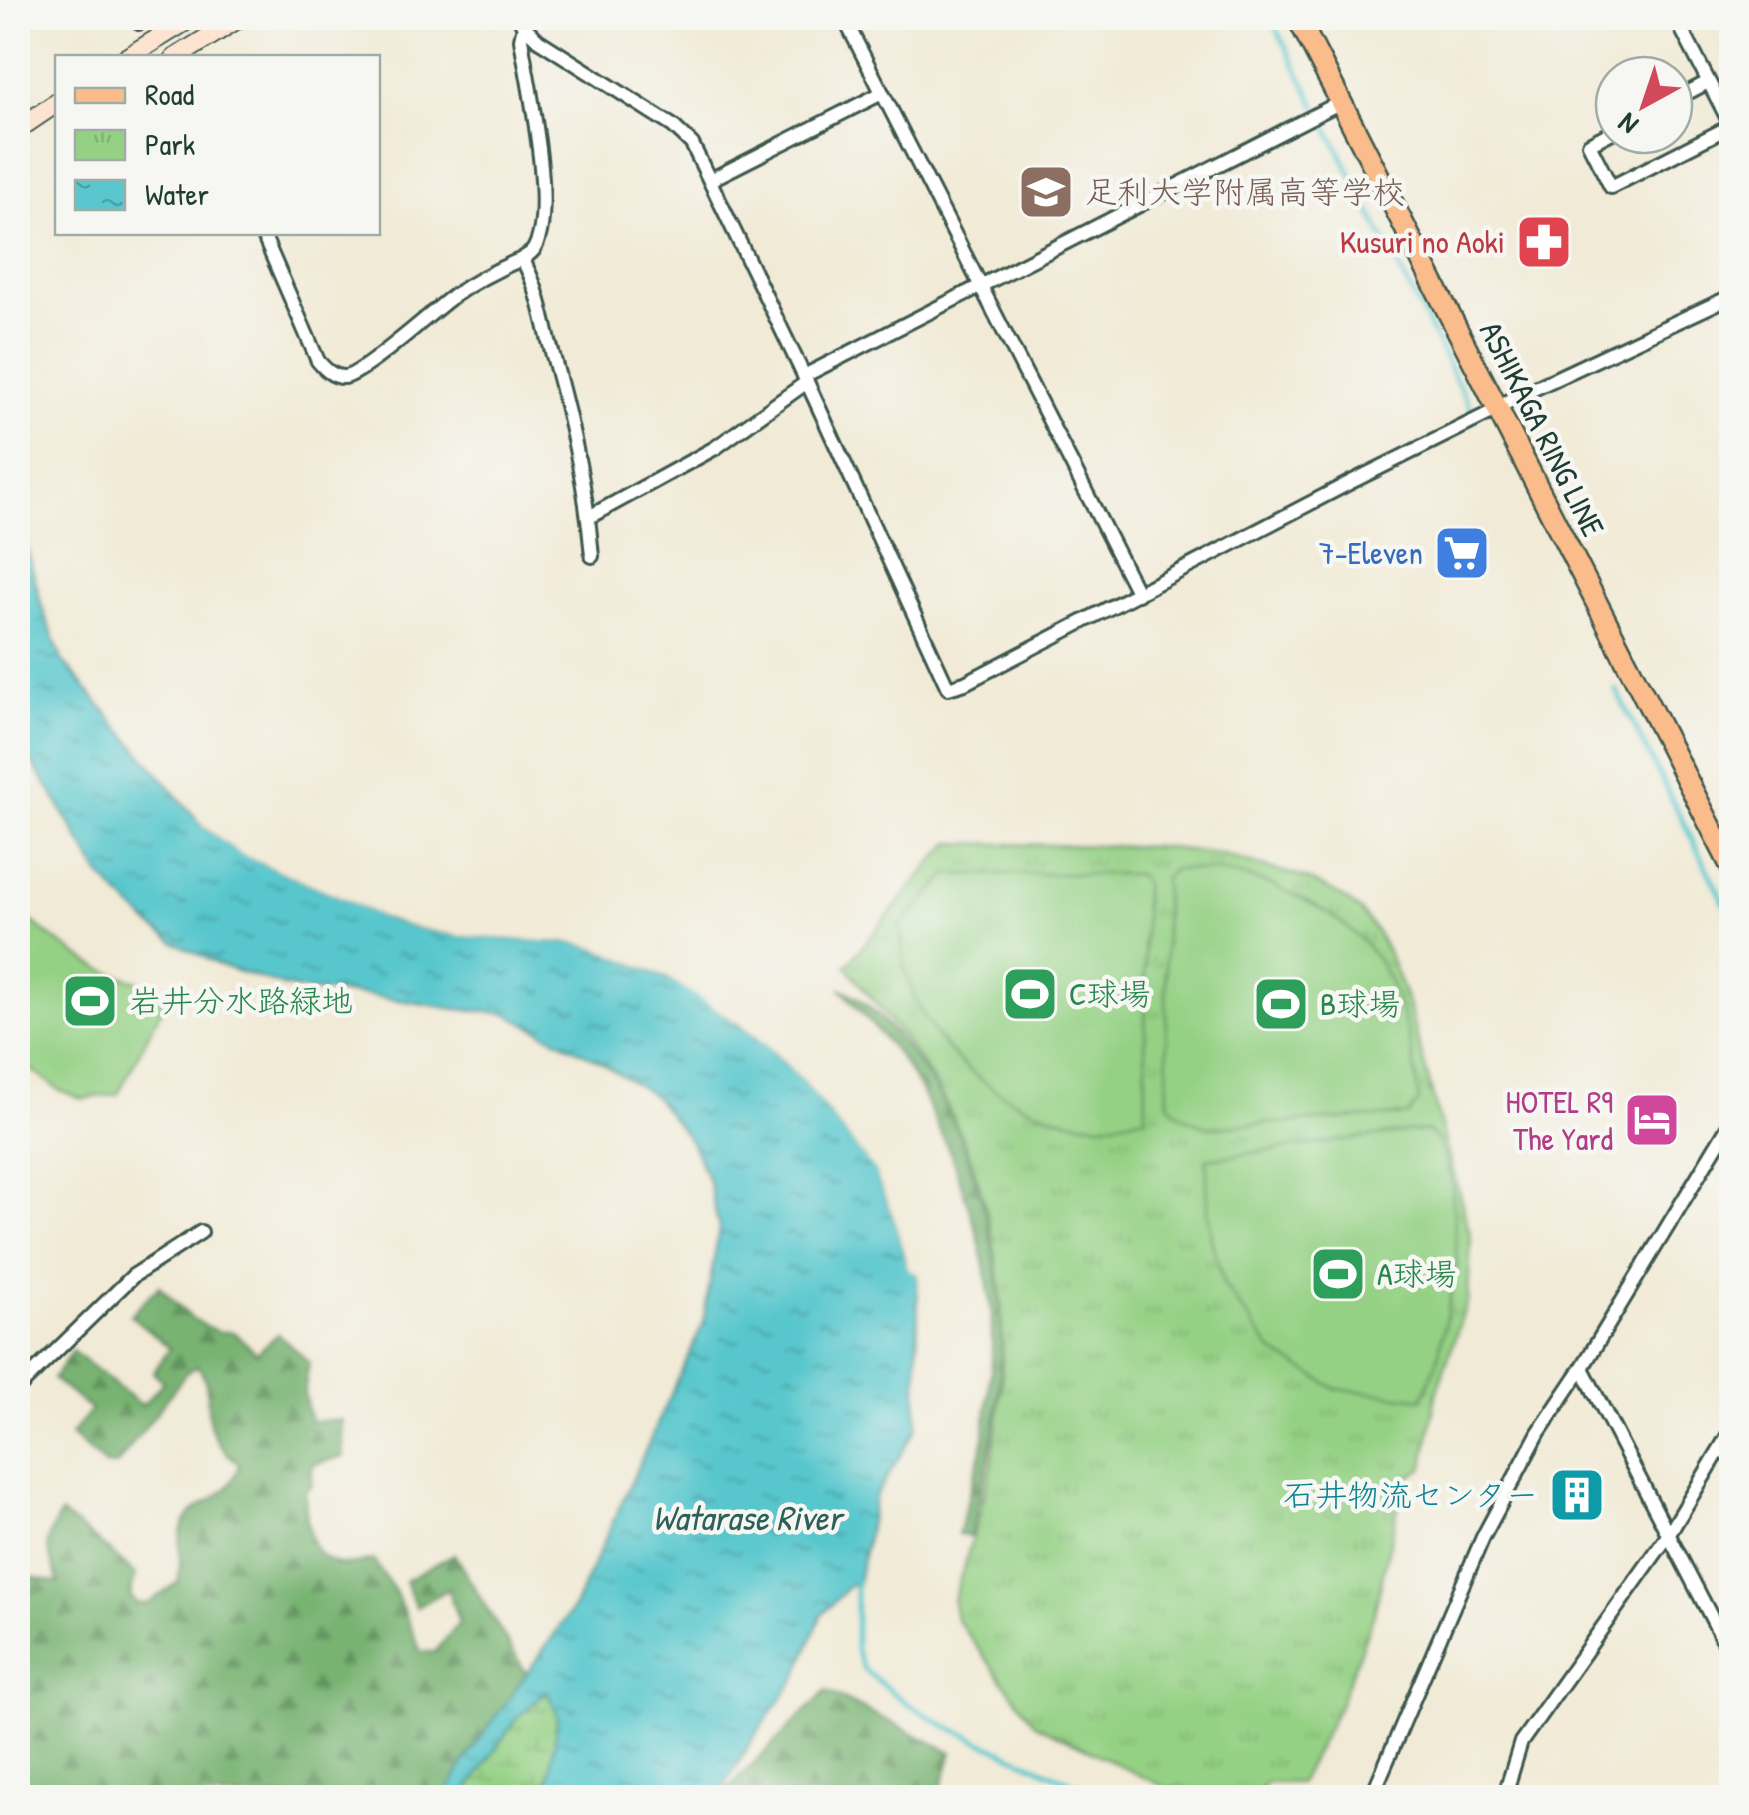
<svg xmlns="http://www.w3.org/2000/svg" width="1749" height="1815" viewBox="0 0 1749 1815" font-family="'Patrick Hand','Klee One',sans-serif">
  <defs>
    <pattern id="forest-firs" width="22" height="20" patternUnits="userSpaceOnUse" patternTransform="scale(2.5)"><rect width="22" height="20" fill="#78b372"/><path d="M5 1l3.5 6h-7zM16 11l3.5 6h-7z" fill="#62935e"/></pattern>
    <pattern id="wetland-marsh" width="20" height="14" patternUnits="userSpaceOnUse" patternTransform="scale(2.5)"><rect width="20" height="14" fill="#95d185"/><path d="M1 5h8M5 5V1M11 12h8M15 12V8" fill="none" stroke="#80b473"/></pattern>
    <pattern id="park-tufts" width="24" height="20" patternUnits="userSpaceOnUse" patternTransform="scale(2.5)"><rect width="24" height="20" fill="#95d185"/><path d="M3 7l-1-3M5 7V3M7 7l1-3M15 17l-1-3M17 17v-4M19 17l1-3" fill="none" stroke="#80b473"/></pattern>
    <pattern id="water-ripples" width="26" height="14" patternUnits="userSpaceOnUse" patternTransform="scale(2.5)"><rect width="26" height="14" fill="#59c7cd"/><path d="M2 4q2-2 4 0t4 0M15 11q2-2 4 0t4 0" fill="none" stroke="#49a3a7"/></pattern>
  </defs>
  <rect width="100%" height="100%" fill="#f6f6f2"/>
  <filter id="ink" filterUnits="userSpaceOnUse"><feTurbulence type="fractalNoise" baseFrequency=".01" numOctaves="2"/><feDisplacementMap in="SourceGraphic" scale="20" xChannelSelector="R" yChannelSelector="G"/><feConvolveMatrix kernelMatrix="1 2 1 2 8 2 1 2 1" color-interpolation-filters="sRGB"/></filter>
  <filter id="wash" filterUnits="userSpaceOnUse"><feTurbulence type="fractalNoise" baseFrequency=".0048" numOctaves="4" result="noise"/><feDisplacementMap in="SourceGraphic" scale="40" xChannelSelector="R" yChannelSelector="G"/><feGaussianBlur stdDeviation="2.25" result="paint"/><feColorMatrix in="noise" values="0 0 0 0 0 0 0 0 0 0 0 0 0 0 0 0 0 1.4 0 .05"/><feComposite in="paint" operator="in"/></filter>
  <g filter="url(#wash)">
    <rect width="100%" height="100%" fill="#f1ead6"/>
    <!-- forest -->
    <g fill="url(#forest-firs)" stroke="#4c7853" stroke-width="2.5">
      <path d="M840 988C869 1000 892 1030 912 1055 980 1142 1008 1271 1000 1380 996 1433 983 1485 970 1537L958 1534 983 1445 992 1360V1313L985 1266 976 1228 951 1155 920 1089 899 1056Z"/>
      <path d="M159 1286 191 1318 218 1332H233L257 1353 278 1334 309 1362 304 1395 311 1421 342 1420 344 1456 312 1465V1485L305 1491C306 1538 313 1578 373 1560L395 1591 421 1652H435L459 1623 448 1589 416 1607 405 1581 454 1554 527 1675 466 1759 445 1797 18 1798V1574L59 1583C48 1549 40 1545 61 1514L101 1544 136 1575 130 1595 136 1603 147 1604 178 1582C183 1562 175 1537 186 1520 200 1498 231 1500 239 1464 227 1454 213 1439 210 1424 205 1400 212 1388 198 1366L187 1372 116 1466 105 1465 71 1435 91 1410 53 1379 72 1351 142 1406 163 1382 153 1372 170 1348 130 1315Z"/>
      <path d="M826 1691 952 1752 939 1797H720Z"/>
    </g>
    <!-- wetland -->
    <path fill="url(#wetland-marsh)" stroke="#5a875c" stroke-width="2.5" d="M547 1690 558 1716 549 1781 543 1797 463 1798 516 1719Z"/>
    <!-- park -->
    <path fill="url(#park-tufts)" stroke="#5a875c" stroke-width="2.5" d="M951 843 1163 847 1219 854 1305 878 1336 893 1361 911 1378 934 1391 960 1408 1004 1471 1238 1468 1299 1436 1394 1424 1467 1404 1481 1374 1614 1338 1708 1299 1783H1267L1251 1797H1206L1177 1787 1168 1789 1035 1724 956 1619 953 1601C968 1552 985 1502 993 1453 1015 1322 1000 1190 930 1076 907 1039 873 1001 846 966L935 859Z"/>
    <!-- pitch -->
    <g fill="#95d185" stroke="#5a875c" stroke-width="2.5">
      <path d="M1175 869C1190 870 1206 870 1221 872 1272 879 1344 913 1374 955 1402 994 1414 1054 1419 1101L1408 1115 1209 1127C1192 1121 1179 1117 1168 1102L1164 878Z"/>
      <path d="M948 874H1136L1144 882 1146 1117C1131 1119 1115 1124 1100 1124 1014 1120 928 1057 906 972 902 958 902 941 900 926Z"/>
      <path d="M18 910C43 931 70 953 100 968 122 980 157 978 163 1006L118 1094 81 1099 59 1090 18 1060Z"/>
      <path d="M1427 1131 1438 1140 1443 1151 1452 1183 1457 1263 1437 1362 1422 1399 1335 1388 1272 1351 1224 1285 1211 1239 1207 1195V1159L1405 1132Z"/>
    </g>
    <!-- water -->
    <path fill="url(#water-ripples)" stroke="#3c8280" stroke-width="2.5" d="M18 514 42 607 62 660 202 825 241 854 348 900 381 917 409 926 460 936 577 943 597 948 667 978 703 999 769 1047 804 1082 874 1169 894 1218 908 1268 918 1273 917 1428 875 1497 858 1582 847 1588 821 1616 797 1677 754 1737 718 1797H543L549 1781 558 1716 547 1691 516 1719 463 1797H445L466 1759 575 1605 703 1324 719 1229 709 1182 691 1142 654 1096 597 1060 507 1014 456 1009 367 995 305 990 284 986 222 966 174 942 154 928 119 895 100 875 49 788 18 742Z"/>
    <!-- pier -->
    <path fill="#f1ead6" d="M207 823 243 849 350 895 383 912 410 921 461 931 577 938 599 943 670 974 739 1018 772 1043 808 1079 878 1168 899 1216 912 1265 923 1272V1374L918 1274 908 1269 894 1218 874 1170 804 1082 769 1047 736 1022 668 978 597 948 577 943 460 936 409 926 381 917 348 900 240 854 202 825Z"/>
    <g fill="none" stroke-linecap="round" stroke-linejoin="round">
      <!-- stream -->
      <g stroke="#59c7cd" stroke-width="5">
        <path d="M1271 18 1316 106"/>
        <path d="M1323 119 1472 411"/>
        <path d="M1616 690 1729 912 1732 922"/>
        <path d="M856 1580V1650L863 1669 906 1703 944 1725 1106 1798"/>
      </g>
    </g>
  </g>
  <g filter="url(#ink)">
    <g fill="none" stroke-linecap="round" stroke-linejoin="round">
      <!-- street casing -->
      <g stroke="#3e574c" stroke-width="18">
        <g id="street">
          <path d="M519 18 524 26 538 40 673 126 692 144 807 382 948 688 965 683 1351 482 1498 409 1512 399 1732 296"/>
          <path d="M844 18 1138 594"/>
          <path d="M1676 18 1732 127"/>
          <path d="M139 23 148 18"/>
          <path d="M524 26 521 39C528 84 557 211 534 249 531 254 526 256 522 259 537 284 542 313 549 341 569 412 586 483 592 556"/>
          <path d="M1674 100 1708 82"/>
          <path d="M1614 131 1589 144 1611 187 1731 126"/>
          <path d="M710 180 882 93"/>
          <path d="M262 232 318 361C324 368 332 377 344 377 360 377 433 311 452 297 473 282 498 269 522 259"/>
          <path d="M804 376 1341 102"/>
          <path d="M589 517 715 448 807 382"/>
          <path d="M1582 1368 1732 1657"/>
          <path d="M18 1388 133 1276 201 1232"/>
          <path d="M1371 1798 1483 1537 1539 1432 1582 1368 1732 1120"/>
          <path d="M1504 1798 1521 1742 1669 1534 1732 1429"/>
        </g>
      </g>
      <!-- secondary casing -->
      <g stroke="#3e574c" stroke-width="22">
        <g id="secondary">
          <path d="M126 58 191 18"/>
          <path d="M175 58 239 18"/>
          <path d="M18 129 58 102"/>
        </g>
      </g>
      <!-- primary casing -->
      <g stroke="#3e574c" stroke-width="25">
        <path id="primary" d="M1298 18 1732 868"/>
      </g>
      <!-- street -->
      <use href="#street" stroke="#fff" stroke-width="12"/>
      <!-- secondary -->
      <use href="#secondary" stroke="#fde4d1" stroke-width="18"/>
      <!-- primary -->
      <use href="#primary" stroke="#fabc8b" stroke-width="20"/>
      <!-- rail -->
      <path stroke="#1f3d34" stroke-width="5" stroke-dasharray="15 8" stroke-linecap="butt" d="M1720 1798 1732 1776"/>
    </g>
  </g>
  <!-- icons -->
  <defs>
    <g id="school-square" transform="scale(2.875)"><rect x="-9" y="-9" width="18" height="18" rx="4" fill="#8d6e63" stroke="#f6f6f2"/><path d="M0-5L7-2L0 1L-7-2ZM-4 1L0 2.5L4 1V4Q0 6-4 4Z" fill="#fff"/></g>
    <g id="pharmacy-square" transform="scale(2.875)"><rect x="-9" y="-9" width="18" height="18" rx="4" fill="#e0444e" stroke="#f6f6f2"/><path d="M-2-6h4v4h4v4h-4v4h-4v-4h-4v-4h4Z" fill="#fff"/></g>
    <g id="supermarket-square" transform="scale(2.875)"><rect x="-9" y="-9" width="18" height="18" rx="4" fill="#3f7fe0" stroke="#f6f6f2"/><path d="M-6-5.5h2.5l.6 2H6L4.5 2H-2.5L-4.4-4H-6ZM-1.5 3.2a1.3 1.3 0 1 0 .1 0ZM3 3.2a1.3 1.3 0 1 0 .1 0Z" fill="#fff"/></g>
    <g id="stadium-square" transform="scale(2.875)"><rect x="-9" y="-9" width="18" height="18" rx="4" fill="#2e9e5b" stroke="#f6f6f2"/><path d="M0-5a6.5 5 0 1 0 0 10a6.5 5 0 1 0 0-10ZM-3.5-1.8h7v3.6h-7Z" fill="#fff"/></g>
    <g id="hotel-square" transform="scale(2.875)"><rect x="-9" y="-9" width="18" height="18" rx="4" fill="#d1479c" stroke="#f6f6f2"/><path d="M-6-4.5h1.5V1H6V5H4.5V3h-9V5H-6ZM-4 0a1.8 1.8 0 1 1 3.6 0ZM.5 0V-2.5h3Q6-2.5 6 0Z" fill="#fff"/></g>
    <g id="building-square" transform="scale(2.875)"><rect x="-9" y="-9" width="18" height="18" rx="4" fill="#0f9aa8" stroke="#f6f6f2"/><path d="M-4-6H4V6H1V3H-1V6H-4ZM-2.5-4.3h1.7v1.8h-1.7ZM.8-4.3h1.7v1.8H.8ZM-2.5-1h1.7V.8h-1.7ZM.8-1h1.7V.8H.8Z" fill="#fff"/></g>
  </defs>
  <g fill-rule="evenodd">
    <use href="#school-square" x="1046" y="192"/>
    <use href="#pharmacy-square" x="1544" y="242"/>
    <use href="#supermarket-square" x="1462" y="553"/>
    <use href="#stadium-square" x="1030" y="994"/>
    <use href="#stadium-square" x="90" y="1001"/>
    <use href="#stadium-square" x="1281" y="1004"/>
    <use href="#hotel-square" x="1652" y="1120"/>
    <use href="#stadium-square" x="1338" y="1274"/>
    <use href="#building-square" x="1577" y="1495"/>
  </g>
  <g text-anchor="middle" stroke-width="9" stroke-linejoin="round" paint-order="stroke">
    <!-- education labels -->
    <g font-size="32" fill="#785e54" stroke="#f6f6f2" text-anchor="start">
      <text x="1085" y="203">足利大学附属高等学校</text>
    </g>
    <!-- health labels -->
    <g font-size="32" fill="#be3a42" stroke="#f6f6f2" text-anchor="end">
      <text x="1505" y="253">Kusuri no Aoki</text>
    </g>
    <!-- street labels -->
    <g font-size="32" fill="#1f3d34" stroke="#f6f6f2">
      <text transform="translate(1542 429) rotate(63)" y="11">ASHIKAGA RING LINE</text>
    </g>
    <!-- shop labels -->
    <g font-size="32" fill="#366cbe" stroke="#f6f6f2" text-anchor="end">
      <text x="1423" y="564">7-Eleven</text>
    </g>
    <!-- leisure labels -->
    <g font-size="32" fill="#27864d" stroke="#f6f6f2" text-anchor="start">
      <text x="1069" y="1005">C球場</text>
      <text x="129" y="1012">岩井分水路緑地</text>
      <text x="1320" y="1015">B球場</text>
      <text x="1377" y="1285">A球場</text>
    </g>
    <!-- hotel labels -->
    <g font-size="32" fill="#b23c85" stroke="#f6f6f2" text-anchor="end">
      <text x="1613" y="1113">HOTEL R9<tspan x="1613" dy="37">The Yard</tspan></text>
    </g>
    <!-- culture labels -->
    <g font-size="32" fill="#0d838f" stroke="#f6f6f2" text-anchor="end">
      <text x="1538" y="1506">石井物流センター</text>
    </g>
    <!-- water labels -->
    <g font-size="35" font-style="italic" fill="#2e605a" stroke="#f6f6f2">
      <text x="747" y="1530">Watarase River</text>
    </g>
  </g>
  <!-- margin -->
  <rect width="1749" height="1815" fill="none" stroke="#f6f6f2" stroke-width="60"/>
  <!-- legend -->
  <rect x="55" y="55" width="325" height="180" fill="#f6f6f2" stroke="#a0aca6" stroke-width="2.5"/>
  <rect x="75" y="88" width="50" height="15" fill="#fabc8b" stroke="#a0aca6" stroke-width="2.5"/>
  <text x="145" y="105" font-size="30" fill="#1f3d34">Road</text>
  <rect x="75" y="130" width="50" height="30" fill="url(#park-tufts)" stroke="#a0aca6" stroke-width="2.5"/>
  <text x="145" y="155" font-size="30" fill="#1f3d34">Park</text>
  <rect x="75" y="180" width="50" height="30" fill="url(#water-ripples)" stroke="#a0aca6" stroke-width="2.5"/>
  <text x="145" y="205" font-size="30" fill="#1f3d34">Water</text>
  <!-- north arrow -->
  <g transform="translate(1644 105) rotate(220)"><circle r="48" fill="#f6f6f2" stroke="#a0aca6" stroke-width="2.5"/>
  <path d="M0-8L18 38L0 25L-18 38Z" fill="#d1495b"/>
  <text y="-15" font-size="28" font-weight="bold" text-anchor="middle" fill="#1f3d34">N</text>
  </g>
</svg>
